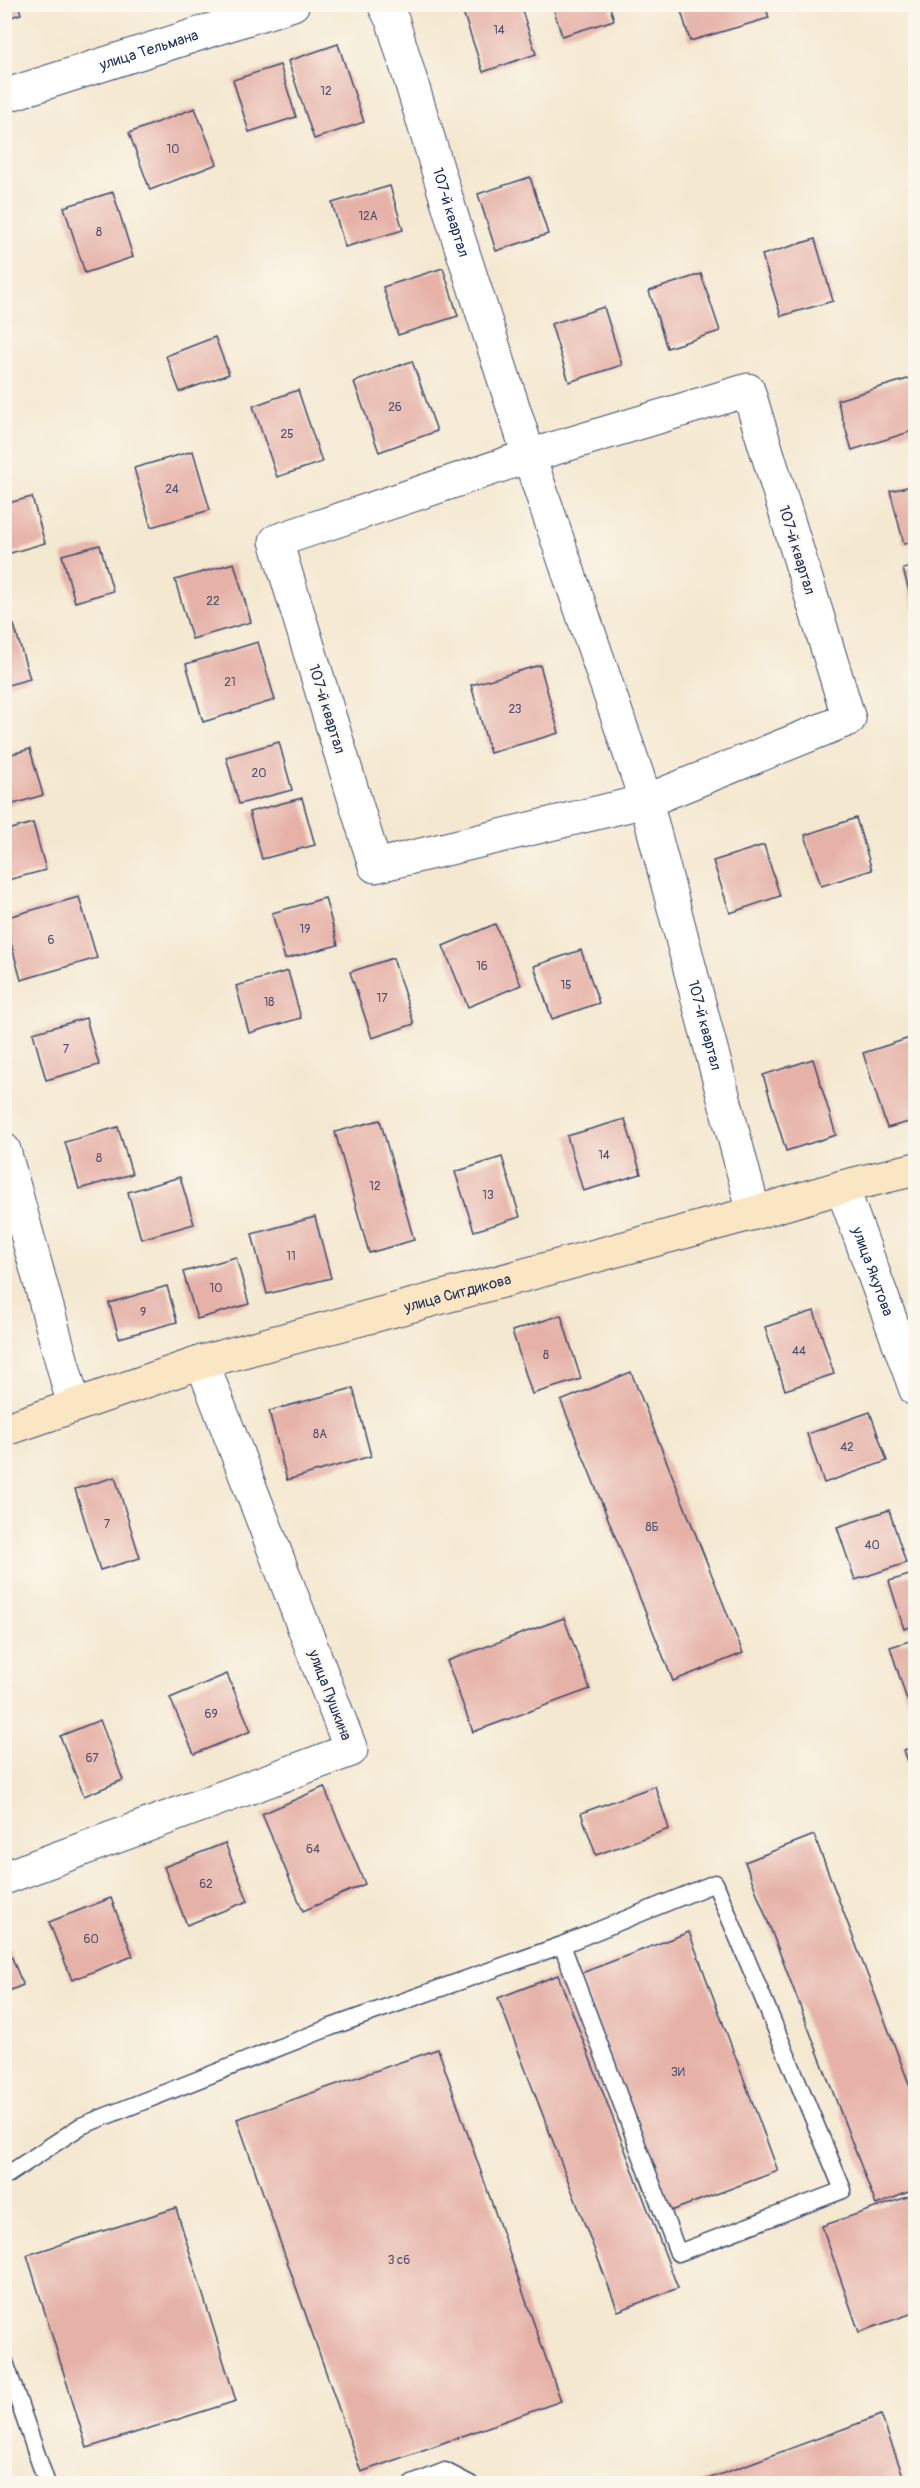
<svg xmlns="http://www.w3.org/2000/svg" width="920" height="2488" viewBox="0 0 920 2488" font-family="Pangolin,sans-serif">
  <rect width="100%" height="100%" fill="#fbf7ec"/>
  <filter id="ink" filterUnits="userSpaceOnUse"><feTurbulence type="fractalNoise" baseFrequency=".0167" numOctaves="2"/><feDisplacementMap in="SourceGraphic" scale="12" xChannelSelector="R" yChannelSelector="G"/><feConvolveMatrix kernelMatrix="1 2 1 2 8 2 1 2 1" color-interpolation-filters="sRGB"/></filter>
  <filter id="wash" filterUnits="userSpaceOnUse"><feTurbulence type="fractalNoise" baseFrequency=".008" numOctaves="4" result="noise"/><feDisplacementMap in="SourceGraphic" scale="24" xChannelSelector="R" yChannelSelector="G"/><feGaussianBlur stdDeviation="1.35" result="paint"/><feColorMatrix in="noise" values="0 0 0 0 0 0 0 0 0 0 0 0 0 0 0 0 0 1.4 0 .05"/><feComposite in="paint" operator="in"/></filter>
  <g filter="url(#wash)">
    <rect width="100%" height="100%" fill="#f4e8d0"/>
    <g id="blocks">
      <!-- building -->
      <g fill="#e6b2a8">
        <path d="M4 4H18L21 14 4 19Z"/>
        <path d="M467 4H520L536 54 483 72 461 6Z"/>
        <path d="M552 4H609L614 20 562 36Z"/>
        <path d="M679 4H765L769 18 690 41Z"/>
        <path d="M338 44 364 122 314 139 288 61Z"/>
        <path d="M280 65 296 117 249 132 233 80Z"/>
        <path d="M195 108 217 164 150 190 129 133Z"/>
        <path d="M530 177 548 234 496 251 478 194Z"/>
        <path d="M390 186 403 230 345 247 332 203Z"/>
        <path d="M113 192 133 257 85 273 64 207Z"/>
        <path d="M815 239 833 301 781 316 762 255Z"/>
        <path d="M443 268 458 316 398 335 383 287Z"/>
        <path d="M701 274 720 331 667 348 649 291Z"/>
        <path d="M604 307 622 365 569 382 551 324Z"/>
        <path d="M215 337 229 374 180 392 166 356Z"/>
        <path d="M412 361 437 431 379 452 354 382Z"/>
        <path d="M911 378 916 393V430L852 450 837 400Z"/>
        <path d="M298 390 322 462 277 477 253 406Z"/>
        <path d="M193 451 210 510 151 527 134 468Z"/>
        <path d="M916 485V541L904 544 890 491Z"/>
        <path d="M32 497 45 543 7 554 4 544V504Z"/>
        <path d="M100 545 113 591 75 602 62 555Z"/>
        <path d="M234 563 251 622 192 639 175 580Z"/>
        <path d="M916 566V613H915L903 569Z"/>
        <path d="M14 625 30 679 4 686V628Z"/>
        <path d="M258 642 275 700 203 722 186 664Z"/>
        <path d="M540 665 559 733 490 753 471 685Z"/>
        <path d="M279 742 292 790 239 804 226 757Z"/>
        <path d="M30 749 43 795 4 807V756Z"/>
        <path d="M302 798 315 845 262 859 249 812Z"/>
        <path d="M856 818 872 870 821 886 805 835Z"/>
        <path d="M33 823 46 870 4 881V831Z"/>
        <path d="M764 845 780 896 730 913 713 861Z"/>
        <path d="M79 897 97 958 21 980 4 918Z"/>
        <path d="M325 898 338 945 285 959 272 913Z"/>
        <path d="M495 924 521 985 468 1007 443 946Z"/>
        <path d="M581 950 599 1003 552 1019 534 966Z"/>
        <path d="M393 958 414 1024 372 1038 350 972Z"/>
        <path d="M288 971 301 1018 249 1033 236 986Z"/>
        <path d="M86 1018 99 1065 46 1080 33 1033Z"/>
        <path d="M913 1037 916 1044V1120L887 1128 863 1053Z"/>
        <path d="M813 1059 836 1135 786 1151 763 1075Z"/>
        <path d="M625 1119 641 1174 583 1191 567 1136Z"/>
        <path d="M380 1120 414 1240 369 1253 335 1132Z"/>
        <path d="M118 1127 132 1174 79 1189 65 1142Z"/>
        <path d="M502 1157 520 1217 474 1231 455 1172Z"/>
        <path d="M180 1177 194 1224 141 1239 128 1192Z"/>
        <path d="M315 1217 331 1278 267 1294 252 1234Z"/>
        <path d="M236 1257 249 1304 197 1319 183 1272Z"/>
        <path d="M167 1286 177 1322 119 1338 109 1303Z"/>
        <path d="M814 1311 834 1374 785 1390 765 1327Z"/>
        <path d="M561 1315 581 1379 532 1394 512 1331Z"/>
        <path d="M631 1372 743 1653 673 1681 561 1401Z"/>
        <path d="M353 1388 371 1456 287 1480 269 1411Z"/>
        <path d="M870 1412 887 1461 824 1483 807 1434Z"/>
        <path d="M115 1477 140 1558 100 1570 75 1489Z"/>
        <path d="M889 1510 906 1563 855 1580 837 1527Z"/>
        <path d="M916 1573V1625L904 1629 889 1581Z"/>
        <path d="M564 1618 590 1689 473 1732 447 1661Z"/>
        <path d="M916 1639V1697L907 1700 890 1647Z"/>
        <path d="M227 1674 251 1731 194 1754 170 1698Z"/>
        <path d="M100 1720 123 1780 84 1796 60 1736Z"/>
        <path d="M916 1746V1781H915L904 1750Z"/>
        <path d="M655 1786 669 1829 596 1855 581 1813Z"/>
        <path d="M324 1787 365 1884 303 1911 262 1814Z"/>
        <path d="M814 1835 916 2102V2189L876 2205 745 1862Z"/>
        <path d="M225 1843 248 1901 187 1925 164 1867Z"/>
        <path d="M111 1898 133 1956 72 1980 49 1922Z"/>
        <path d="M689 1932 778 2171 668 2212 579 1974Z"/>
        <path d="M4 1938 23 1985 4 1993Z"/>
        <path d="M558 1975 678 2288 618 2311 498 1998Z"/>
        <path d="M438 2049 561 2401 361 2472 237 2119Z"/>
        <path d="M916 2194V2312L859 2332 822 2226Z"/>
        <path d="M176 2208 236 2401 87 2448 27 2255Z"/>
        <path d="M881 2415 906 2484H697V2483Z"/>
      </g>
    </g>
  </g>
  <g filter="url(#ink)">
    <use href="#blocks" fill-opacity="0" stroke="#3c4b6f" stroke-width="1.5"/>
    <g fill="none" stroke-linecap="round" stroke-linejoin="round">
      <!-- lane casing -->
      <g stroke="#3c4b6f" stroke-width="19">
        <g id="lane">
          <path d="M4 2177 81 2126 331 2027 562 1945 715 1883 843 2190 678 2253 562 1945"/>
          <path d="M4 2359 47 2484"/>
          <path d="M412 2484 445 2471 470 2484"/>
        </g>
      </g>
      <!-- street casing -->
      <g stroke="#3c4b6f" stroke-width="35">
        <g id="street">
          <path id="s1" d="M384 4 393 22 459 240 529 456 646 801 754 1213"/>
          <path id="s2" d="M4 96 293 4"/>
          <path d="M748 390 849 719 646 801 375 866 276 541 529 456Z"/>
          <path d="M4 1150 74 1406"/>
          <path id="s3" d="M842 1187 916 1390"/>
          <path d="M4 1878 351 1750 202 1362"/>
        </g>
      </g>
      <!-- secondary casing -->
      <g stroke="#3c4b6f" stroke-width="35">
        <g id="secondary">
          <path id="s4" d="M4 1430 202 1362 754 1213 842 1187 916 1169"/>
        </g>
      </g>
      <!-- lane -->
      <use href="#lane" stroke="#fff" stroke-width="16"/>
      <!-- street -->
      <use href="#street" stroke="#fff" stroke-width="33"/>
      <!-- secondary -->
      <use href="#secondary" stroke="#fbe6c4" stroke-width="33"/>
    </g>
  </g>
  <g text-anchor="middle" stroke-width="4.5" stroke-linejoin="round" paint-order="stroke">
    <!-- number labels -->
    <g font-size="12" fill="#4e5070">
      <text x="499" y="34">14</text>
      <text x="326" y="95">12</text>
      <text x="173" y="153">10</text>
      <text x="368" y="220">12А</text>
      <text x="99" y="236">8</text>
      <text x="395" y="411">26</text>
      <text x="287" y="438">25</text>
      <text x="172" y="493">24</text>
      <text x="213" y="605">22</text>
      <text x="230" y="686">21</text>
      <text x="515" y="713">23</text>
      <text x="259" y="777">20</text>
      <text x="305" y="933">19</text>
      <text x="51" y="944">6</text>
      <text x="482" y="970">16</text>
      <text x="566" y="989">15</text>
      <text x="382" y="1002">17</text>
      <text x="269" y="1006">18</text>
      <text x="66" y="1053">7</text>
      <text x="604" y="1159">14</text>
      <text x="99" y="1162">8</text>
      <text x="375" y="1190">12</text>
      <text x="488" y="1199">13</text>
      <text x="291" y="1260">11</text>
      <text x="216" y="1292">10</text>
      <text x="143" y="1316">9</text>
      <text x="799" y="1355">44</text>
      <text x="546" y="1359">8</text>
      <text x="320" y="1438">8А</text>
      <text x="847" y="1451">42</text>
      <text x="107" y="1528">7</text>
      <text x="652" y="1531">8Б</text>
      <text x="872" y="1549">40</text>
      <text x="211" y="1718">69</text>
      <text x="92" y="1762">67</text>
      <text x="313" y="1853">64</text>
      <text x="206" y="1888">62</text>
      <text x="91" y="1943">60</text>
      <text x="678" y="2076">3И</text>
      <text x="399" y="2264">3 с6</text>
    </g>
    <!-- street labels -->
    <g font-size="15" fill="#1b2f5e" stroke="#fbf7ec">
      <text dy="5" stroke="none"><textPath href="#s2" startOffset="152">улица Тельмана</textPath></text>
      <text dy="5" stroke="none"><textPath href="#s1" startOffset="219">107-й квартал</textPath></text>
      <text transform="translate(797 550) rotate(73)" y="5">107-й квартал</text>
      <text transform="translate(327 709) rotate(73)" y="5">107-й квартал</text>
      <text dy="5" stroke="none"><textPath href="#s1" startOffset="1071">107-й квартал</textPath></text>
      <text dy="5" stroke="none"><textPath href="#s3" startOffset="90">улица Якутова</textPath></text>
      <text dy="5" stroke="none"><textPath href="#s4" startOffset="474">улица Ситдикова</textPath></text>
      <text transform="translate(330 1695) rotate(69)" y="5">улица Пушкина</text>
    </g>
  </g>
  <!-- margin -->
  <rect width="920" height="2488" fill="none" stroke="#fbf7ec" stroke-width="24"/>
</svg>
